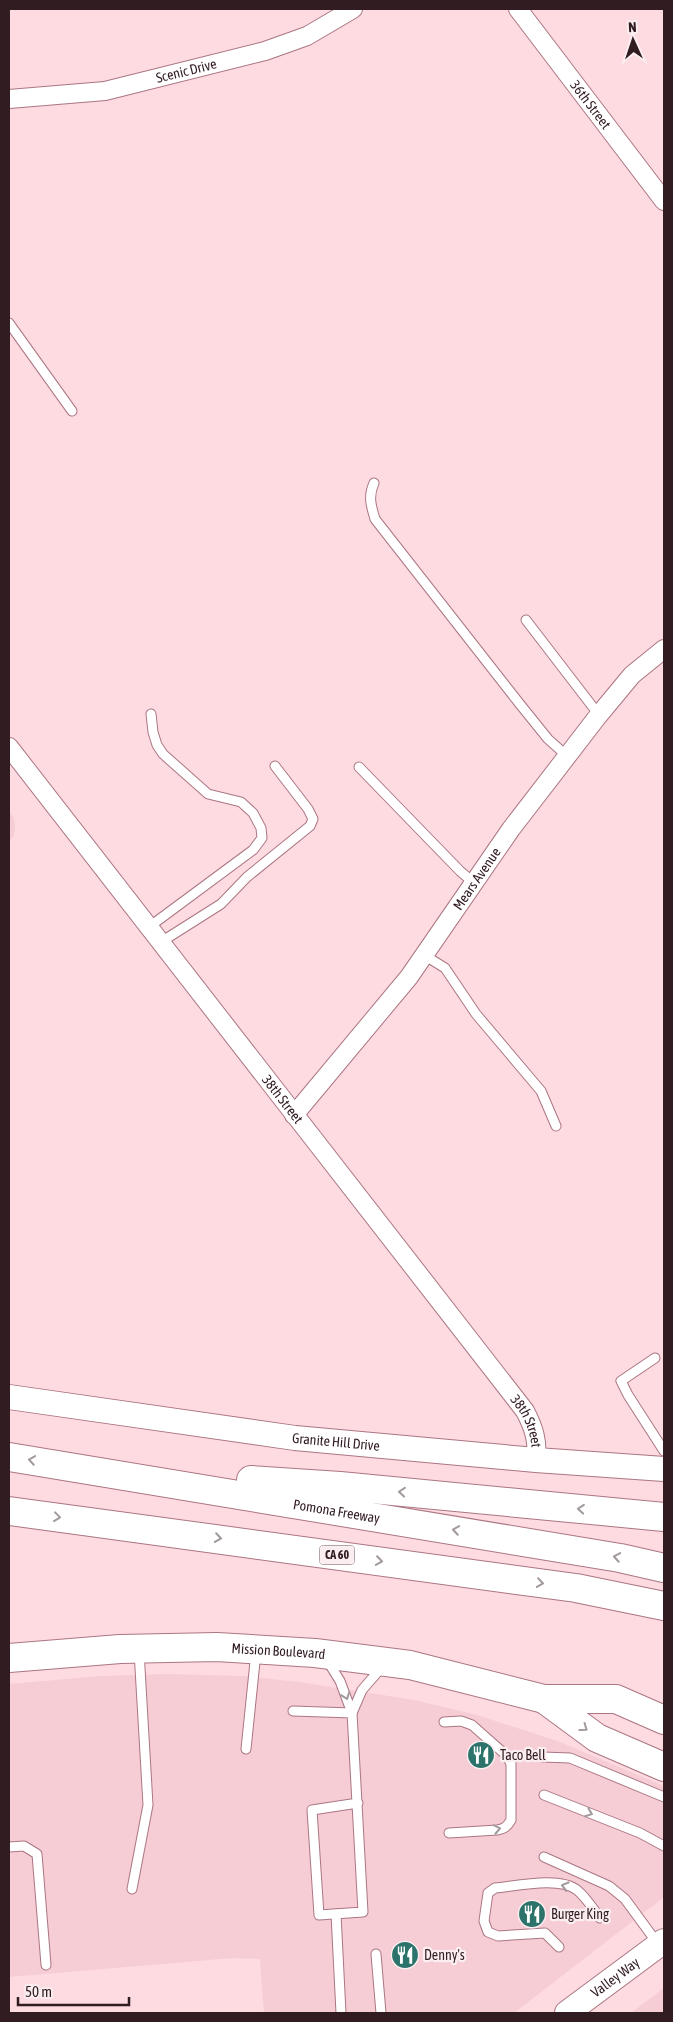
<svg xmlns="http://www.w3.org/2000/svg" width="673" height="2022" viewBox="0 0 673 2022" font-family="'Asap Condensed',sans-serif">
  <rect width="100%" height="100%" fill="#fedae1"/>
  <!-- built -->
  <g fill="#f6ccd5">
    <path d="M9 810 14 819 15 827 14 835 9 842Z"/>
    <path d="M166 1674 242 1676 299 1682 414 1700 477 1715 560 1742 664 1786V1897L514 2013H264L260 1959 232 1958 9 1977V1684L103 1676Z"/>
    <path d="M664 1988V2013H631Z"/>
  </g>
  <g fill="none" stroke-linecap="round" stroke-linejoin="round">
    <!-- lane casing -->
    <g stroke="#ab7682" stroke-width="11">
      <g id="lane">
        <path d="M9 323 72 411"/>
        <path d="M374 483C368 496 371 506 375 519L519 703 548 739 567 756"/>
        <path d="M526 620 599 715"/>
        <path d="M359 767 460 871 474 883"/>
        <path d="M149 927 253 850 262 838 261 828 253 813 241 802 208 794 163 754 157 745 153 732 151 714"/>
        <path d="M161 942 221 904 247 877 310 826 313 819 308 809 275 766"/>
        <path d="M424 955 445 968 476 1014 541 1091 556 1126"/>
        <path d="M655 1358 621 1381 628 1395 664 1451"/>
        <path d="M327 1660 340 1681 352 1713 362 1690 382 1667"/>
        <path d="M293 1711 352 1713 363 1912 319 1915 312 1810 358 1803"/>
        <path d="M444 1722 461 1721 472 1725 507 1756 511 1764V1820C507 1827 504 1829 497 1830L449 1833"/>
        <path d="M246 1749 256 1652"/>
        <path d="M542 1757 570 1758 664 1797"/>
        <path d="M544 1795 640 1833 664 1846"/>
        <path d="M9 1847 24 1846 37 1854 46 1965"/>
        <path d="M544 1857 609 1886 625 1899 658 1944"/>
        <path d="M132 1889 148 1805 139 1651"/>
        <path d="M336 1914 341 2013"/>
        <path d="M559 1947 545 1933 498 1936 488 1932 484 1921 488 1893 495 1888C516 1886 560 1876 577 1890 586 1897 593 1909 600 1918"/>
        <path d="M376 1954 381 2013"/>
      </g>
    </g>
    <!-- street casing -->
    <g stroke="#ab7682" stroke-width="20">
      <g id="street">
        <path id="s1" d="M518 9 664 201"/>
        <path id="s2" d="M9 99 105 91 265 51 307 36 353 9"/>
        <path id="s3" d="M9 747 525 1411C534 1428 538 1441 536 1460"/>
        <path id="s4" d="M294 1115 409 977 511 829 598 716 632 675 664 649"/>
      </g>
    </g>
    <!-- secondary casing -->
    <g stroke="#ab7682" stroke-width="26">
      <g id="secondary">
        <path id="s5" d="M9 1397 295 1438 536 1460 664 1469"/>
        <path id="s6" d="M567 2013 664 1941"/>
      </g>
    </g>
    <!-- primary casing -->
    <g stroke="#ab7682" stroke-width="30">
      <g id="primary">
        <path id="s7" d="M9 1658 120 1649 217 1647 315 1653 410 1665 544 1699H616L664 1720"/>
        <path d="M544 1699 597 1738 664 1767"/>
      </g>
    </g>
    <!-- highway casing -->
    <g stroke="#ab7682" stroke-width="30">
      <g id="highway">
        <path id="s8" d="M9 1457 620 1558 664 1568"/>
        <path d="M251 1480 340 1486 664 1517"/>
        <path d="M9 1511 576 1588 664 1606"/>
      </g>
    </g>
    <!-- lane -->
    <use href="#lane" stroke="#fff" stroke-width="9"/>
    <!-- street -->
    <use href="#street" stroke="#fff" stroke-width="18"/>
    <!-- secondary -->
    <use href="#secondary" stroke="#fff" stroke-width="24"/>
    <!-- primary -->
    <use href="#primary" stroke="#fff" stroke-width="28"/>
    <!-- highway -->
    <use href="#highway" stroke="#fff" stroke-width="28"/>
  </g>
  <!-- one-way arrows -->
  <defs><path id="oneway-chevron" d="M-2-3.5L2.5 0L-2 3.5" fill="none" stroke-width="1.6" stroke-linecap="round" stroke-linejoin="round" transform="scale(1.25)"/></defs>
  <g stroke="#a2999b">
    <use href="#oneway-chevron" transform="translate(32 1460) rotate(-171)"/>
    <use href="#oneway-chevron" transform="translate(402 1492) rotate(-175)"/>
    <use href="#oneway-chevron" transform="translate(581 1509) rotate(-175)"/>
    <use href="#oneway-chevron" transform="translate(57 1517) rotate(7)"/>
    <use href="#oneway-chevron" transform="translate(456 1530) rotate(-171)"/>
    <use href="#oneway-chevron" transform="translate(218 1538) rotate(8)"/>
    <use href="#oneway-chevron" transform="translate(617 1557) rotate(-170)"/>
    <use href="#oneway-chevron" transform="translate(379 1561) rotate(8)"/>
    <use href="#oneway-chevron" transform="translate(540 1583) rotate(8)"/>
    <use href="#oneway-chevron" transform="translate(346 1696) rotate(70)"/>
    <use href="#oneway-chevron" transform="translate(584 1728) rotate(36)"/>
    <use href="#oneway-chevron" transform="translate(589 1813) rotate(21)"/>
    <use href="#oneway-chevron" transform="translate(497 1829) rotate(-11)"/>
    <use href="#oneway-chevron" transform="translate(565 1886) rotate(-164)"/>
  </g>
  <!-- icons -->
  <defs>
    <g id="restaurant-disc" transform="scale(1.4375)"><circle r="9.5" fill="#2c736b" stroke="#fbeef0"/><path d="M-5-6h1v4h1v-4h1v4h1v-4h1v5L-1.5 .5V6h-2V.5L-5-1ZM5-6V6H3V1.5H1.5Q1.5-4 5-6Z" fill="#fff"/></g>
  </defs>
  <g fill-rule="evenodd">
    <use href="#restaurant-disc" x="481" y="1755"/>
    <use href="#restaurant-disc" x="532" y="1914"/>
    <use href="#restaurant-disc" x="405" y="1955"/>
  </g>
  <g text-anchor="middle" stroke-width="4.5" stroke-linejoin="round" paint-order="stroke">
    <!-- shield labels -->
    <rect fill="#fbeef0" stroke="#6e5b5f" stroke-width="1" x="319.5" y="1545.5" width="35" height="19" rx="4"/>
    <g font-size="12" font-weight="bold" fill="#311c21">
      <text x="337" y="1559">CA 60</text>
    </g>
    <!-- street labels -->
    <g font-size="14" fill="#311c21" stroke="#fbeef0">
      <text dy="5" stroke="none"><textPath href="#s2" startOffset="180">Scenic Drive</textPath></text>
      <text dy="5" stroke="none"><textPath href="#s1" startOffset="120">36th Street</textPath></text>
      <text dy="5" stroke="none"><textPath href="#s4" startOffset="299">Mears Avenue</textPath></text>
      <text dy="5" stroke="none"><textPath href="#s3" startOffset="446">38th Street</textPath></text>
      <text dy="5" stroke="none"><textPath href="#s3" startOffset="851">38th Street</textPath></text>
      <text dy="5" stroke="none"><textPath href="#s5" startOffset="330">Granite Hill Drive</textPath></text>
      <text dy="5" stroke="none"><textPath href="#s8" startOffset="332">Pomona Freeway</textPath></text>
      <text dy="5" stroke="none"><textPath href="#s7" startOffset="270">Mission Boulevard</textPath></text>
      <text dy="5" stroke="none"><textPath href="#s6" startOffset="60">Valley Way</textPath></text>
    </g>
    <!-- poi labels -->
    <g font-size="14" fill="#311c21" stroke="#fbeef0" text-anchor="start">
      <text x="500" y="1760">Taco Bell</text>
      <text x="551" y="1919">Burger King</text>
      <text x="424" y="1960">Denny's</text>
    </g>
  </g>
  <!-- border -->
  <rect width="673" height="2022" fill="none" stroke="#311c21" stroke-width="20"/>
  <!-- north arrow -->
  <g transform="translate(633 40) rotate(357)" stroke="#fbeef0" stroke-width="4" paint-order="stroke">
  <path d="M0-4L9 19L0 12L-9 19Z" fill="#311c21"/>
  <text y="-8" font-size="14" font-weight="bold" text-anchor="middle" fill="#311c21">N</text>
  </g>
  <!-- scale -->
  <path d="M18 1997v8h111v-8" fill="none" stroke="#311c21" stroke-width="2.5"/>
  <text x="25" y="1997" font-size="15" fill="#311c21" stroke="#fbeef0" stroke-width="4" paint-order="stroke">50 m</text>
</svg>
